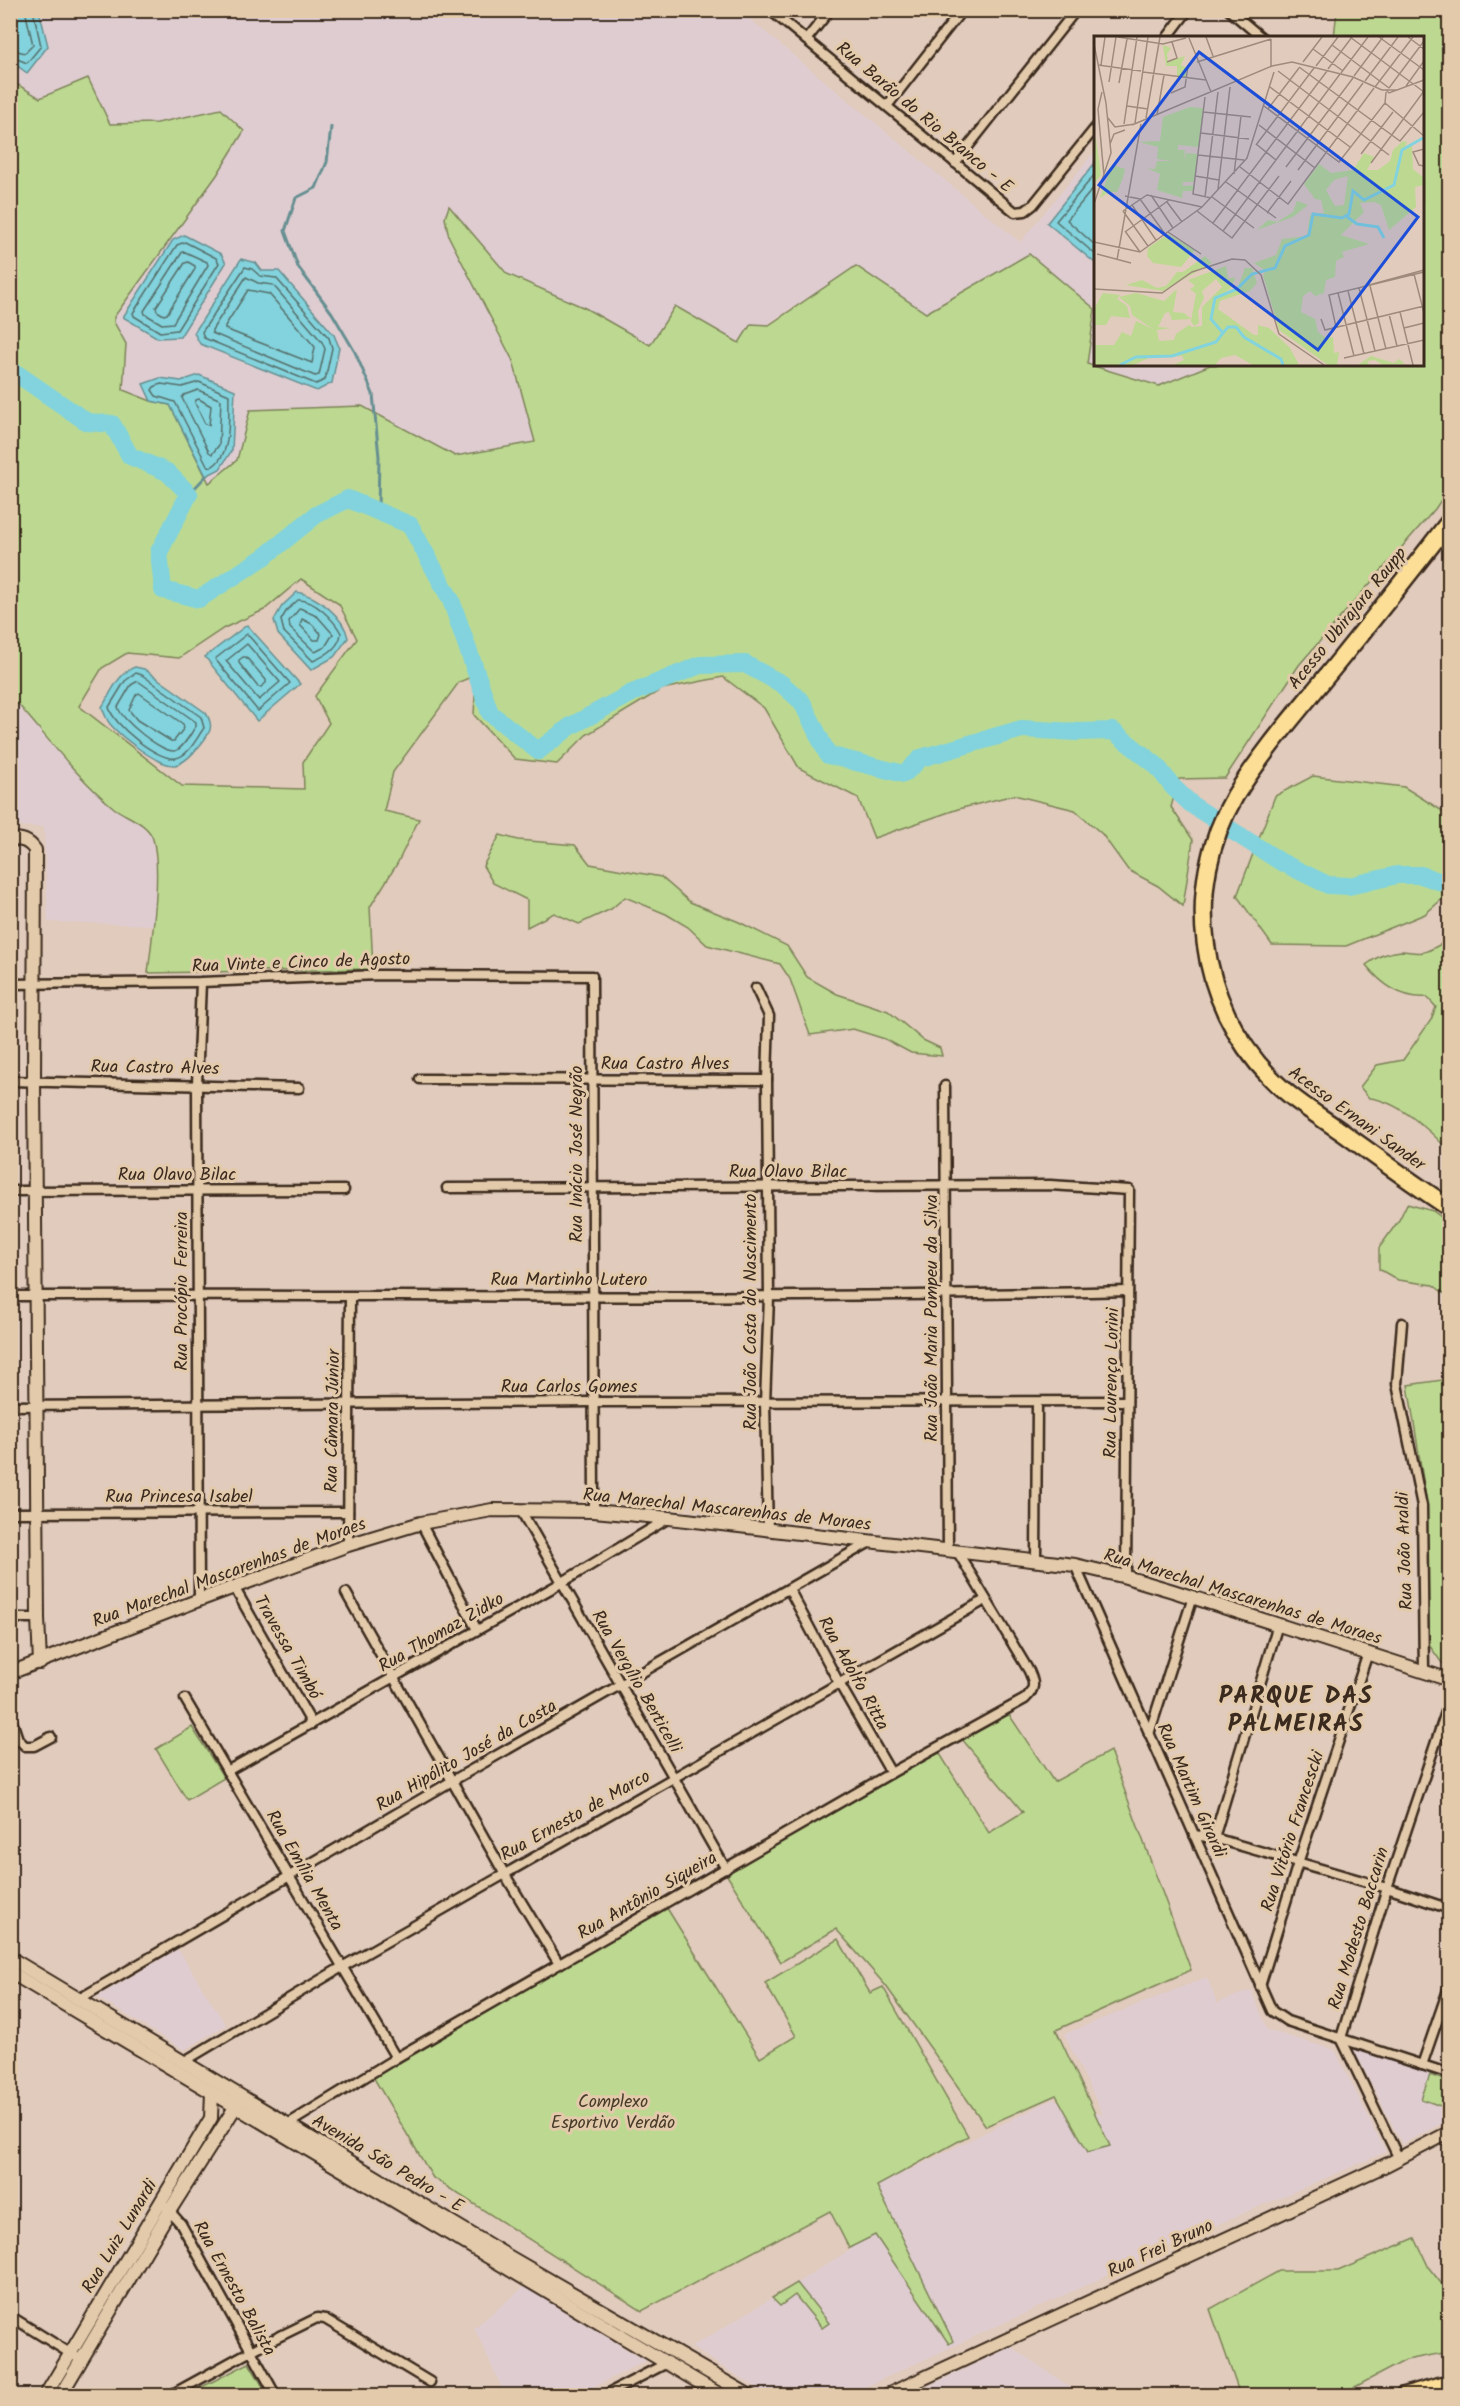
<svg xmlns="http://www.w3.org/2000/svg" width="1460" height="2406" viewBox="0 0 1460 2406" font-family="Kalam,sans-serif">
  <rect width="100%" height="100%" fill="#e1cbbc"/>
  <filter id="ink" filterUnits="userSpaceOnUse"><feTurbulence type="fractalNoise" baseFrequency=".0167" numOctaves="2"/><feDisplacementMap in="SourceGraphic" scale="12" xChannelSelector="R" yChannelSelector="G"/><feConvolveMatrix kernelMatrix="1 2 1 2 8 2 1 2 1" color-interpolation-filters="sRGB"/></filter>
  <g filter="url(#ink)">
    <!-- built -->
    <g fill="#dfccd0">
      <path d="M10 11H740L1020 242 1095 151V309L1029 254 926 313 856 266 739 343 675 306 650 345 585 308 507 274 449 206V238L513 361 535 442 455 456 362 406 237 460 209 483 170 405 151 401 123 390 126 344 114 322V317L217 175 243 131 221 109 157 123 110 124 88 78 40 98 11 80Z"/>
      <path d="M1095 312 1096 364 1210 365 1159 386 1087 364Z"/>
      <path d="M11 703H16L87 784 115 809 140 823 152 837 156 865 154 925 48 922 44 827 11 826Z"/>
      <path d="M10 1200H17L18 1281H11Z"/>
      <path d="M178 1949 226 2025 184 2050 97 1997Z"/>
      <path d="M1207 1977 1217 2003 1251 1990 1268 2030 1335 2050 1386 2152 1214 2226 848 2395H768L691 2347 850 2250 830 2211 877 2186 1053 2099 1103 2115 1064 2034Z"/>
      <path d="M1356 2047 1449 2079V2120L1402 2144 1354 2049Z"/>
      <path d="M524 2287 646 2361 577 2395H505L474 2328Z"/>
      <path d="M1011 2347 1083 2395H910Z"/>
    </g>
    <!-- green -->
    <g fill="#bdd991" stroke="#7c8258" stroke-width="1.5" fill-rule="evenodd">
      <path d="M1337 11H1449V488L1435 509 1299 665 1225 778 1179 779 1171 807 1193 840 1183 906 1158 886 1128 870 1102 834 1075 810 1014 795 958 809 874 838 858 798 799 768 764 708 723 677 662 689 586 735 557 764 515 759 474 715 476 675 459 682 393 772 384 811 419 819 397 864 370 907 373 969 148 973C152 938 162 871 153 839 148 823 126 817 114 808 77 778 48 738 17 703H11L10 80 40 98 88 78 110 124 157 123 221 109 244 131 217 175 114 317V322L126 344 123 390 151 401 170 405 209 483 237 460 250 410 362 406 455 456 535 442 513 361 449 237 445 218 449 206 507 274 585 308 650 345 675 306 739 343 751 324 769 325 856 266 926 313 1029 254 1095 309 1087 364 1159 386 1210 365 1422 364V38L1334 37ZM301 579 339 604 357 639 315 696 329 723 303 762 304 789 182 786 79 706 102 668 127 653 179 658 224 628 264 610Z"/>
      <path d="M1313 776 1404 787 1449 815V893L1425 914 1346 946 1272 945 1237 896 1275 796Z"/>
      <path d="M500 835 518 840 575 845 590 864 661 877 690 902 739 922 787 946 807 977 837 994 888 1011 923 1040 940 1048 942 1056 911 1053 885 1039 853 1029 810 1035 790 979 780 964 707 945 688 927 666 914 625 897 611 909 579 924 554 913 527 927V900L493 883 483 866Z"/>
      <path d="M1449 941H1450L1449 1151C1431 1131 1397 1100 1369 1098L1360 1087 1377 1065 1403 1060 1431 1020 1436 1007 1427 997C1401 999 1382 985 1366 965 1376 957 1388 952 1401 951 1409 951 1415 954 1424 952 1433 950 1440 943 1449 941Z"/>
      <path d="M1407 1204 1433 1211 1449 1223V1297L1433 1285 1398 1280 1379 1269V1248L1399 1220Z"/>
      <path d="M1449 1379V1665L1442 1663 1429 1645 1426 1498 1408 1385Z"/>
      <path d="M1006 1710 1054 1782 1110 1751 1191 1970 1056 2030 1110 2146 1088 2152 1056 2095 986 2126 886 1986 836 1929 781 1962 725 1872 937 1749 989 1833 1023 1812 961 1738Z"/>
      <path d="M192 1727 224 1778 187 1800 156 1749Z"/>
      <path d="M665 1905 760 2058 796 2036 765 1983 838 1939 870 1993 883 1987 968 2136 877 2186 953 2341 949 2344 875 2235 849 2248 830 2211 642 2311 433 2178 372 2075Z"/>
      <path d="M1430 2075 1449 2082V2109L1421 2099Z"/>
      <path d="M1415 2238 1429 2268 1449 2293V2352L1406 2360 1353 2388 1306 2395H1240L1210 2309 1279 2271H1338Z"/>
      <path d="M797 2283 829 2323 822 2328 795 2295 780 2306 772 2298Z"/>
      <path d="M249 2363 268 2395H186Z"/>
    </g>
    <!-- water -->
    <g fill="#82d3dd" stroke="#668f91" stroke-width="1.5">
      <path d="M14 11 40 14 48 46 27 73 11 61V12Z"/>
      <path d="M1095 163V263L1047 223Z"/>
      <path d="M184 235 221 254 226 263 180 337 158 338 123 317 173 240Z"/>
      <path d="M241 259 256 263 262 271H279L334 335 339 347 332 383 317 391 200 344 194 333Z"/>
      <path d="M199 375 235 390 232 450 220 469 206 476 170 405 151 401 143 384 160 378 181 381Z"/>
      <path d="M297 592C318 596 344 617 348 638L334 657 311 670 278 634 274 620 282 606Z"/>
      <path d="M247 625 300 684 257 721 205 657Z"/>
      <path d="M135 667 144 669 206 713C209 718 212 724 210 730 206 740 186 764 175 765 159 767 120 736 110 724 106 719 104 713 102 707 111 693 118 673 135 667Z"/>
    </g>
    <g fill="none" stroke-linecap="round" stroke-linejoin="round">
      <!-- shore -->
      <g stroke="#576e6a" stroke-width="1.5">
        <path d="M10 49 25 53 33 45 25 10"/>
        <path d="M10 56 27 63 41 46 33 10"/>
        <path d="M1096 173 1056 221 1096 255"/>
        <path d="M1096 185 1067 220 1096 246"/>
        <path d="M185 242 216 258 219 263 177 330 160 332 134 316 133 313 177 245Z"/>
        <path d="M183 251 207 262 208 265 173 323 162 324 145 314 144 311Z"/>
        <path d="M188 262 195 266V269L167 314 164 315 157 311 156 307 185 263Z"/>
        <path d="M245 267 252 269 260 276 276 278 329 338 332 348 325 380 316 384 204 338 202 332Z"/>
        <path d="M246 277 258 283 273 285 322 342 325 349 319 375 315 376 212 333V330Z"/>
        <path d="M248 290 269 294 315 347 312 363 225 329V326Z"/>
        <path d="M199 382 229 395C228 416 233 456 211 467L207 465 175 402 156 396 152 390 154 387 161 384 182 387Z"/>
        <path d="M198 390 221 400 219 445 212 454 209 452 182 398 184 395Z"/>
        <path d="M199 399 211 406 209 425 205 424 195 403 196 400Z"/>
        <path d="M298 600C314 599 334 620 341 633 340 647 325 656 313 661L284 632 281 620 287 610Z"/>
        <path d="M300 608 318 617 333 634 325 647 315 652 290 628 289 621Z"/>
        <path d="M302 619 312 624 321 634 319 640H314L300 625Z"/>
        <path d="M247 634 290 683 258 711 215 659Z"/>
        <path d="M247 644 280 682 259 700 226 661Z"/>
        <path d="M243 657H246L266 680V683L261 687H258L239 663V660Z"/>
        <path d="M136 673 142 675 201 717 204 728C197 737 189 756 176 758 159 762 112 724 109 707L125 681Z"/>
        <path d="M138 681 196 722V726C191 733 183 749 175 751 162 753 120 719 118 707L131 685Z"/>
        <path d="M139 693 183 724 184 728 174 741H171L137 720 129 710 136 695Z"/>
      </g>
      <!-- stream -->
      <g stroke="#668f91" stroke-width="3">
        <path d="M331 127 327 162 316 188 296 198 285 231 298 267 332 313 355 352 373 394 379 457 378 511"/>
        <path d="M189 494 206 476"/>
      </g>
      <!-- river -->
      <path stroke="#82d3dd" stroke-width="18" d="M10 369 87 422 112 424 130 456 167 472 189 494 159 552 163 590 199 599 264 557 316 515 348 499 410 525 451 600 490 713 538 751 571 726 632 693 700 665 745 664 782 684 802 702 828 755 904 774 921 758 1022 729 1076 732 1113 731 1156 765 1173 787 1192 805 1281 862 1328 885 1349 886 1397 875H1421L1450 885"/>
      <!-- street casing -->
      <g stroke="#3b2a1e" stroke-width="13">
        <g id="street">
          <path d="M770 10 1015 212 1025 211 1033 205 1096 127"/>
          <path d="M1229 10 1262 38"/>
          <path d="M1167 38 1188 10"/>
          <path d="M806 40 830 10"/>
          <path d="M887 106 962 10"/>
          <path d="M955 163 1076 10"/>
          <path d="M10 984 201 982 379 975 592 976 594 1511"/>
          <path d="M756 988 769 1016 767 1080 769 1297 765 1403 768 1531"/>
          <path d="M420 1079 767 1080"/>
          <path d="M10 1081 299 1088"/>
          <path d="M945 1086 948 1550"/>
          <path d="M447 1188 1050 1185 1129 1190 1126 1577"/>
          <path d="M10 1191 344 1190"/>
          <path d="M10 1296C383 1294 756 1301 1128 1291"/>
          <path d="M1402 1323 1397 1384 1422 1506 1424 1671"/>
          <path d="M10 1406 593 1402 1127 1401"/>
          <path d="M520 1509 726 1869"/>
          <path d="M10 1513 348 1512"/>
          <path d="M421 1523 477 1630"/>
          <path d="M348 1545 350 1297"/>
          <path d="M1036 1562 1037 1402"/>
          <path d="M1075 1565 1272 2011 1287 2021 1450 2074"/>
          <path d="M234 1587 312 1724"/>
          <path d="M789 1589 839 1683 891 1773"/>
          <path d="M346 1593 504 1873 559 1964"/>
          <path d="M199 1600 197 1084 201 982"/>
          <path d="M10 1618H38"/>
          <path d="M185 1699 396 2058"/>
          <path d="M10 1715 18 1739 25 1746H34L51 1737"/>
          <path d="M1149 1734 1193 1597"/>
          <path d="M227 1771 561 1583 669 1518"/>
          <path d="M1194 1835 1214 1838 1387 1888 1450 1909"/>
          <path d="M1214 1838 1278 1624"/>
          <path d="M1260 1986 1298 1863 1368 1653"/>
          <path d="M79 1999 452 1781 870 1542"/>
          <path d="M183 2062 342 1967 985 1600"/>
          <path d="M1422 2065 1450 1984"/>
          <path d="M288 2124 396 2058 891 1773 1025 1699C1035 1689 1035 1684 1029 1671L957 1551"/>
          <path d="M1399 2159 1341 2038 1387 1888 1450 1700"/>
          <path d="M166 2207 181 2224 276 2396"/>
          <path d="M10 2316 81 2360"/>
          <path d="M169 2396 260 2346 317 2318 325 2319 430 2382"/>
          <path d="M603 2396 669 2362"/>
        </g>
      </g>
      <!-- secondary casing -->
      <g stroke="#3b2a1e" stroke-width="16">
        <g id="secondary">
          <path d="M10 839C22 839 28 840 35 850L34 1081 38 1618 40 1663"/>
          <path d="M10 1673 199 1600 348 1545 421 1523 492 1510 594 1511 669 1518 1075 1565 1126 1577 1173 1591 1450 1680"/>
          <path d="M10 1958 506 2255 750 2396"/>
          <path d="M10 1972 722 2396"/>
          <path d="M45 2396 211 2118 212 2092"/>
          <path d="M60 2396 170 2210 236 2106"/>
          <path d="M885 2396 1388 2164 1450 2132"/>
        </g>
      </g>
      <!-- highway casing -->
      <g stroke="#3b2a1e" stroke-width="21">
        <g id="highway">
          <path d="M1450 521C1412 570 1373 619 1334 667 1300 709 1264 749 1235 796 1182 887 1198 1003 1270 1077 1291 1099 1318 1115 1342 1132 1378 1158 1413 1184 1450 1208"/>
          <path d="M1403 2396 1450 2383"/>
        </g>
      </g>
      <!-- street -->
      <use href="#street" stroke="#e3caab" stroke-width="8"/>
      <!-- secondary -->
      <use href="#secondary" stroke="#e3caab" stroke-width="12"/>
      <!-- highway -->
      <use href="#highway" stroke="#fcde96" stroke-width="16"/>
    </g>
  </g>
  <g text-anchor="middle" stroke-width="6" stroke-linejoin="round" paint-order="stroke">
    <!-- street labels -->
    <g font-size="18" fill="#3b2a1e" stroke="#e3caab">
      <text transform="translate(925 117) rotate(40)" y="6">Rua Barão do Rio Branco - E</text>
      <text transform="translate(1347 618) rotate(-51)" y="6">Acesso Ubirajara Raupp</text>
      <text transform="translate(301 962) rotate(-2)" y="6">Rua Vinte e Cinco de Agosto</text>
      <text x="665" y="1069">Rua Castro Alves</text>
      <text transform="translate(155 1067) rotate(1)" y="6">Rua Castro Alves</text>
      <text transform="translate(1357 1118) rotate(36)" y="6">Acesso Ernani Sander</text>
      <text transform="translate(576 1154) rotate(-90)" y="6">Rua Inácio José Negrão</text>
      <text x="788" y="1177">Rua Olavo Bilac</text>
      <text x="177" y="1180">Rua Olavo Bilac</text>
      <text x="569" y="1285">Rua Martinho Lutero</text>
      <text transform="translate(181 1291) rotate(-90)" y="6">Rua Procópio Ferreira</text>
      <text transform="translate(750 1312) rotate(-90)" y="6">Rua João Costa do Nascimento</text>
      <text transform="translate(931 1318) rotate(-90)" y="6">Rua João Maria Pompeu da Silva</text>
      <text transform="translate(1111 1383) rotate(-89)" y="6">Rua Lourenço Lorini</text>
      <text x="569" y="1392">Rua Carlos Gomes</text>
      <text transform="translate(332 1421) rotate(-89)" y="6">Rua Câmara Júnior</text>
      <text x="179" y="1502">Rua Princesa Isabel</text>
      <text transform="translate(727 1509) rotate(6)" y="6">Rua Marechal Mascarenhas de Moraes</text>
      <text transform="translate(1404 1551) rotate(-92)" y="6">Rua João Araldi</text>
      <text transform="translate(229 1572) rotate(-20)" y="6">Rua Marechal Mascarenhas de Moraes</text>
      <text transform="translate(1243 1596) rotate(17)" y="6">Rua Marechal Mascarenhas de Moraes</text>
      <text transform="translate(441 1632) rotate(-30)" y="6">Rua Thomaz Zidko</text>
      <text transform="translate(288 1647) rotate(60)" y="6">Travessa Timbó</text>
      <text transform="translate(854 1673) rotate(61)" y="6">Rua Adolfo Ritta</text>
      <text transform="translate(637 1681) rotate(60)" y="6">Rua Vergílio Berticelli</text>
      <text transform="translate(466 1755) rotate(-30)" y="6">Rua Hipólito José da Costa</text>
      <text transform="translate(1192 1790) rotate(66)" y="6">Rua Martim Girardi</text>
      <text transform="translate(575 1815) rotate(-29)" y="6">Rua Ernesto de Marco</text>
      <text transform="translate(1292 1831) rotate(-72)" y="6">Rua Vitório Francescki</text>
      <text transform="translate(305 1870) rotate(60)" y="6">Rua Emília Menta</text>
      <text transform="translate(647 1895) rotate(-30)" y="6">Rua Antônio Siqueira</text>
      <text transform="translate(1358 1928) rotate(-73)" y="6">Rua Modesto Baccarin</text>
      <text transform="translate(388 2163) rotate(31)" y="6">Avenida São Pedro - E</text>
      <text transform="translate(119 2236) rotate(-59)" y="6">Rua Luiz Lunardi</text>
      <text transform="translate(1160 2248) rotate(-25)" y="6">Rua Frei Bruno</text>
      <text transform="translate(235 2288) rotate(61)" y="6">Rua Ernesto Balista</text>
    </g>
    <!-- park labels -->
    <g font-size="18" fill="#483c2a" stroke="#e3caab">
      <text x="613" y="2107">Complexo<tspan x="613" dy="21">Esportivo Verdão</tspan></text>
    </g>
    <!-- district labels -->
    <g font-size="24" font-weight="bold" letter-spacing="1.5" fill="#3b2a1e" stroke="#e3caab">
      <text x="1296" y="1703">PARQUE DAS<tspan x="1296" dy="28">PALMEIRAS</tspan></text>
    </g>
  </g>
  <!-- overview -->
  <g transform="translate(1094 36)">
    <rect width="330" height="330" fill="#e1cbbc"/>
    <path d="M69 9 77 12 73 18 74 25 91 20 87 29 93 32 92 41 83 40V30H72ZM96 71 109 72 105 111 84 109V114H91L90 125 92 117 104 118 100 146H89V150L100 149 99 155H89L88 162 63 154 66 138 53 132 61 133 63 125H78L63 123 64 111 45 106 66 105 69 81ZM2 102 7 139 0 148V105ZM309 105 313 106 311 110 318 108 319 133 330 142V149L321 151 322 171 295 194 287 169 280 166 266 167 270 176 247 199 275 208 248 216 250 221 242 225 241 241 232 244 230 257 221 260 216 255 209 260 207 276 221 283 224 296 232 302 239 301 240 317 245 316 243 329H234L185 294 169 239 172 235 160 227 182 219 188 203 213 200 216 179 230 177 227 164 221 163 210 148 225 128 237 137 259 134 270 117 280 121 273 134H284L296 125 299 114ZM254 140 250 169 241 170 232 154 240 144ZM18 129 31 133 29 142 23 156H15L6 162ZM203 165 214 169 199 181 163 194 174 184 183 186 199 176ZM74 198 101 214 87 231 59 227 53 220 54 212ZM111 220 118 227 69 255 32 249 48 244 63 252 72 250 83 236H89ZM132 230 134 243 142 241 136 253 124 261 143 253 151 232H158L163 247 156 255 126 265 124 273 160 299H164V289L175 292 196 312 205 329H159L141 319 127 322 121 329H79L90 324 88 320 55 322 39 329H0L1 309H20L28 296 37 300 42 285 59 293 38 279 36 270 25 261 42 257 70 265 83 253 79 276 90 277 97 283 78 284 75 276 71 277 64 291 77 292 63 294 65 305 80 304 82 298 95 289 98 291 108 290V271L128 251 122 243 108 255 110 262 104 275 105 287 100 290 97 285 102 258 96 253 101 250 94 244ZM9 257 26 259 23 263 33 270 36 282 17 280 12 289H0V273ZM277 320 300 327 305 323 311 328 289 329 281 324 273 325 275 329H264Z" fill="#bdd991" fill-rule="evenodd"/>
    <path fill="none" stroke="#82d3dd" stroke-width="3" d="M252 180 263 188 284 191 290 202M129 297 134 291H142L150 301 187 323 189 329M26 329 42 321 78 320 122 306 129 297 117 283 121 262 143 253 158 238 181 232 191 210 215 199 219 178 248 182 255 178 259 155 270 164 300 149 308 114 329 102"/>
    <path fill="none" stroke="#9f8b7d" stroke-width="1.5" d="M24 1 69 8 92 2M112 1 119 20M256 1 330 56M285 1 330 34M314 1 330 13M95 2 117 56M0 8 12 67 17 117 0 168M238 9 295 52M219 13 249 35M73 26 83 22 78 6M103 26 177 3M209 26 228 1M4 29 47 35M7 29 11 1M222 30 244 1M177 31V3M205 31 306 105 330 76M234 33 258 1M184 35 295 119M49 36 112 44M247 37 274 1M260 40 289 1M271 45 304 1M15 46 22 1M25 47 33 3M312 50 330 25M176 51 256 111M281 51 319 1M295 52 330 5M292 54 295 57 330 44M8 56 4 73 10 140M77 57 91 51 94 30M111 61 99 158 117 162M291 67 330 100M33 70 54 73M170 70 245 126 291 67 292 56M174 73 205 32M109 76 157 81M63 79 70 39M14 82 21 91 41 88M52 82 66 1M41 87 54 1M30 88 43 1M38 89 178 30 198 26 259 41 288 54H304M165 89 221 132M107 97 155 103M16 108 20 98 31 94M162 108 182 124M162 109 220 32M330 113 319 116 325 129 330 130M267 118 299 76M104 119 150 124M277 127 330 55M146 131 194 168 280 52M192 131 259 42M204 134 269 47M140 138 147 80M101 140 125 144M132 146 182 182M124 153 136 51M57 159 79 192M31 160 46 163 71 198M111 161 124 56M118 161 160 192M73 166 88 186M38 169 62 204M29 175 53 159 108 171M29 175 54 210M103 175 138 202 185 140M173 177 197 145M119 187 233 35M31 195 46 216M129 195 246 38M31 196 75 164M74 196 107 218M0 206 46 216 108 171 153 122 180 36M3 218 37 227M23 224 47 88M320 238 330 277M275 249 330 234M276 250 292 313M265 252 281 315M0 253 68 257 98 236 138 223 151 224 167 239 185 298 230 329M254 255 270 318M244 257 260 320M306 276 319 329M295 278 303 310M227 283 231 294 330 270M242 291 235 259 330 236M310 292 330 287M250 322 330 304"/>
    <path fill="#1d4ed8" fill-opacity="0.15" stroke="#1d4ed8" stroke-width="3" d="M105 16 324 181 224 314 5 149Z"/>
    <rect width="330" height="330" fill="none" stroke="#3b2a1e" stroke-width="3"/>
  </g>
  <!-- margin -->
  <rect width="1460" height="2406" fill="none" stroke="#e3caab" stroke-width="36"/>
  <rect x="18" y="18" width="1424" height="2370" fill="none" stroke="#3b2a1e" stroke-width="2" filter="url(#ink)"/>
</svg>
